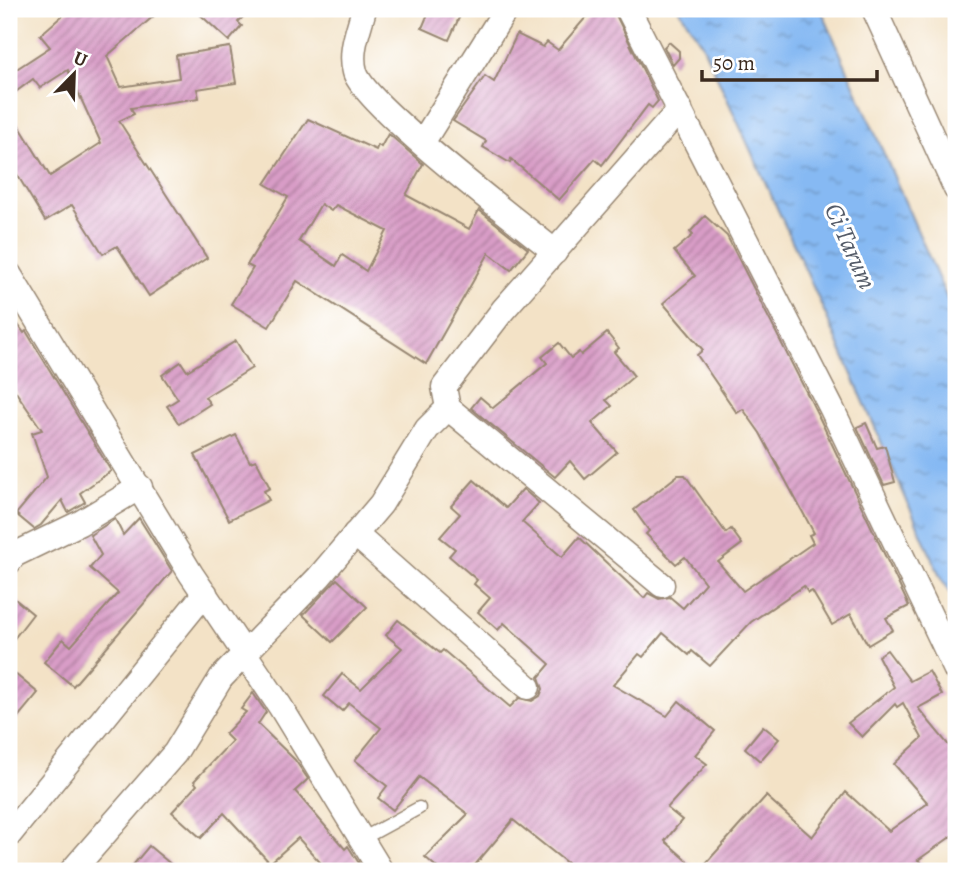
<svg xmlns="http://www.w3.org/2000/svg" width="965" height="880" viewBox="0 0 965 880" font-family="Alegreya,serif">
  <defs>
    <pattern id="water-ripples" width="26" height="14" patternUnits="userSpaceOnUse" patternTransform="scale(1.75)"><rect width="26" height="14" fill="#86b9f3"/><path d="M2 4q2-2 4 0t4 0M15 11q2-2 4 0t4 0" fill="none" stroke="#6f97c4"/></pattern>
    <pattern id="building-hatch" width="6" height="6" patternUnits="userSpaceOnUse" patternTransform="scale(1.75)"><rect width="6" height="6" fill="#d99dc7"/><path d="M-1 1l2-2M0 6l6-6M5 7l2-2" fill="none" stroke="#b180a1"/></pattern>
  </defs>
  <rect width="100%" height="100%" fill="#fff"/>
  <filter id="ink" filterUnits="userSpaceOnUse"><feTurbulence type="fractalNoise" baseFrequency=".0143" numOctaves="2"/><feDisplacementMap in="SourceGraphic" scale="14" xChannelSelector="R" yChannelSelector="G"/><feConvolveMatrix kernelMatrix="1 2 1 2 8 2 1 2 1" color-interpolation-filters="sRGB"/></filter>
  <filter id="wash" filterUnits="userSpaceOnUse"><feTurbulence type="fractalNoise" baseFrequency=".00686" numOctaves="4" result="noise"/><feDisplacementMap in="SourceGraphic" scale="28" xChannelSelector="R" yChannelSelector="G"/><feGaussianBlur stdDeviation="1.57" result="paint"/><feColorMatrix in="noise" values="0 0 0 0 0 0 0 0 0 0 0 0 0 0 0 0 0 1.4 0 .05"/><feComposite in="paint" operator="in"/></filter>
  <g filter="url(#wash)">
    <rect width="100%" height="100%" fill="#f3e2c6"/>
    <!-- water -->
    <path fill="url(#water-ripples)" stroke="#607288" stroke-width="2" d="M679 9H821L956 319V602L941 579 825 313 702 44Z"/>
    <g id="blocks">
      <!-- building -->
      <g fill="url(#building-hatch)" fill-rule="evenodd">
        <path d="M70 9H162L107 56 121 87 179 78 176 55 230 47 236 83 197 89 199 98 131 108 134 114 119 121 207 258 149 296 117 246 103 254 72 205 45 221 9 161V109L50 176 101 143 68 70 40 88 33 79 9 97V74L50 47 40 35Z"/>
        <path d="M194 9H251L238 22 242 26 229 41Z"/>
        <path d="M430 9H463L449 40 422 28Z"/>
        <path d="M593 9H613L658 101 652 108 648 105 602 165 595 159 559 200 511 159 510 163 483 147 486 141 453 121 485 76 494 82 517 34 543 47 547 42 558 50Z"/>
        <path d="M669 42 679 51V58L673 65 664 47Z"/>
        <path d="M308 119 376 150 378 145 381 147 388 134 390 135 423 164 406 195 469 229 479 210 528 249 511 270 489 253 426 364 297 281 269 327 231 304 253 268 247 265 288 197 265 184ZM321 204 331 211 336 205 387 231 366 271 342 255 336 266 299 241Z"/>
        <path d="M705 216 727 236 820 419 909 606 886 618 893 630 868 645 851 614 832 625 812 591 808 593 804 586 751 622 710 666 692 651 689 655 663 633 643 657 639 654 613 685 667 716 679 701 715 731 695 755 707 764 667 808 682 820 665 841 699 871 766 796 812 837 846 792 889 831 928 803 894 764 922 738 903 703 897 707 895 704 862 737 848 723 894 687 878 656 887 650 910 681 929 671 942 695 918 708 956 754V833L918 860 930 871H577L513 820 470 871H441L425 857 468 814 419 777 393 810 378 798 387 786 355 760 381 728 349 703 342 711 324 696 342 674 361 689 402 648 386 635 398 620 440 653 443 650 510 707 519 698 532 701 540 696 543 689 539 677 550 664 504 623 498 630 478 612 490 598 474 584 477 580 449 556 455 549 440 537 460 514 451 506 474 480 506 508 523 489 539 503 522 522 562 557 579 537 644 598 648 593 659 599 670 597 683 608 705 583 685 557 676 564 646 534 649 531 634 510 678 475H685L726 533 731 529 742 544 718 562 743 591 813 543 809 535 814 533 760 433 743 409 737 413 697 355 703 350 663 303 695 276 674 251 693 235 690 232Z"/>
        <path d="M9 312 24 333 26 331 111 471 80 493 85 502 68 512 62 500 41 525 34 529 16 514 47 477 32 433 42 430 9 382Z"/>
        <path d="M607 333 619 348 614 352 634 376 606 400 612 406 592 423 617 452 585 479 570 461 555 477 471 408 480 397 493 408 547 363 542 357 559 343 571 358 579 352 581 355Z"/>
        <path d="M236 341 252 368 205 397 210 404 179 424 167 406 178 399 162 375 181 362 187 371Z"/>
        <path d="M866 423 877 448 885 446 895 482 884 485 857 427Z"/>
        <path d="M236 435 250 462 256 460 270 488 264 491 269 500 229 520 195 455Z"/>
        <path d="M139 518 172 571 73 686 44 662 63 639 71 646 118 593 90 568 101 555 90 535 115 519 123 535Z"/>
        <path d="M337 579 367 607 332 642 303 615Z"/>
        <path d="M9 594 33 614 9 645Z"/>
        <path d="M9 669 38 693 9 728Z"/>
        <path d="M253 693 266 712 258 724 295 760 308 779 295 791 345 849 348 846 364 871H328L298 838 270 863 224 813 201 838 172 812 197 785 194 781 232 741 225 734 246 712 241 709Z"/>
        <path d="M763 726 779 739 760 761 745 748Z"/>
        <path d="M149 846 179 871H128Z"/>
      </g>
    </g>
  </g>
  <g filter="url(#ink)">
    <use href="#blocks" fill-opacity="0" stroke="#978672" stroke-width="2"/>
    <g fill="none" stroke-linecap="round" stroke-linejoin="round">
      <!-- lane casing -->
      <g stroke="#978672" stroke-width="15">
        <path id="lane" d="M362 839 419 808"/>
      </g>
      <!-- street casing -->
      <g stroke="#978672" stroke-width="27">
        <g id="street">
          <path d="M364 9C359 29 349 51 355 72 364 105 520 223 555 252"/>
          <path d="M628 9 832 409 956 670"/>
          <path d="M874 9 956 189"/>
          <path d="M422 143 506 9"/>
          <path d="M9 274 191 574 280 706 381 871"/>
          <path d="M355 534 528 687"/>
          <path d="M9 562 14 555 80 523 140 487"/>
          <path d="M662 585 448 408 444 387 503 310 680 109"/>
          <path d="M9 835 205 593"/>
          <path d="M72 871 175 753 221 678 319 577 381 504 427 429 448 408"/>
        </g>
      </g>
      <!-- lane -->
      <use href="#lane" stroke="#fff" stroke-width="12"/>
      <!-- street -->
      <use href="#street" stroke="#fff" stroke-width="24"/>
    </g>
  </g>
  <g text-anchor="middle" stroke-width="6" stroke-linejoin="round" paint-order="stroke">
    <!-- water labels -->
    <g font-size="26" font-style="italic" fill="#555c69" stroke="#fff">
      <text transform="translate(851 246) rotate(66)" y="9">Ci Tarum</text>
    </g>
  </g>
  <!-- margin -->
  <rect width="965" height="880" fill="none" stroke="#fff" stroke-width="35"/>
  <!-- north arrow -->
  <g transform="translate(74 74) rotate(23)" stroke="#ffffff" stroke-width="5" paint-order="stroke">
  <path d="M0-5L12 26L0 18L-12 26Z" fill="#3b2a1e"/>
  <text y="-10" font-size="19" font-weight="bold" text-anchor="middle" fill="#3b2a1e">U</text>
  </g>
  <!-- scale -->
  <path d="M702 70v10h175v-10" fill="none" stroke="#3b2a1e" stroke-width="3.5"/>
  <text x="713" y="70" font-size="21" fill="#3b2a1e" stroke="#ffffff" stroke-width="5" paint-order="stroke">50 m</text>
</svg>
